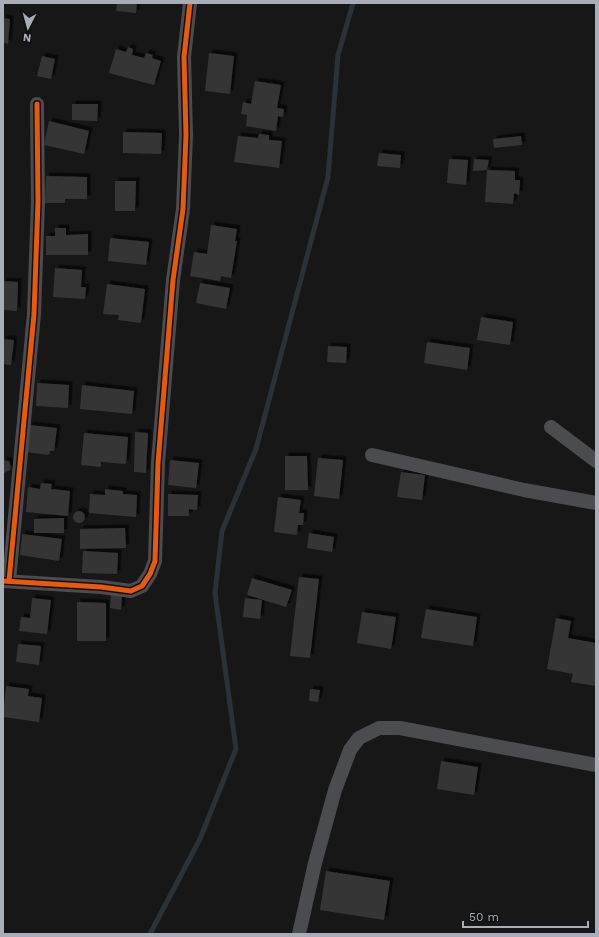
<svg xmlns="http://www.w3.org/2000/svg" width="599" height="937" viewBox="0 0 599 937" font-family="'Work Sans',sans-serif">
  <defs>
    <filter id="shadow"><feDropShadow dx="3.5" dy="-3.5" stdDeviation="0" flood-color="#0009"/></filter>
  </defs>
  <rect width="100%" height="100%" fill="#171717"/>
  <g fill="none" stroke-linecap="round" stroke-linejoin="round">
    <!-- stream -->
    <path stroke="#2a3239" stroke-width="5" d="M150 934 200 839 236 749 215 593 222 531 256 449 328 177 338 55 353 3"/>
  </g>
  <!-- building -->
  <g fill="#353536" filter="url(#shadow)">
    <path d="M117 3H137L136 13 116 11Z"/>
    <path d="M3 18 10 19 8 44 3 43Z"/>
    <path d="M128 47 133 49 132 55 144 58 146 53 153 55 152 58 161 61 154 85 109 73 116 49 126 52Z"/>
    <path d="M209 53 234 56 230 94 205 91Z"/>
    <path d="M42 56 55 59 51 79 37 76Z"/>
    <path d="M255 81 281 85 277 108 284 109 283 117 278 116 276 131 246 126 247 115 241 114 243 102 251 104Z"/>
    <path d="M72 104H98L97 121 72 120Z"/>
    <path d="M49 121 89 131 84 154 44 145Z"/>
    <path d="M123 132 162 133 161 154 123 153Z"/>
    <path d="M259 134 269 135V140L282 141 279 168 234 162 238 136 258 138Z"/>
    <path d="M521 136 522 145 494 148 493 139Z"/>
    <path d="M379 153 401 155 400 168 377 166Z"/>
    <path d="M449 159 468 160 466 185 447 183Z"/>
    <path d="M474 159 489 160 487 170 515 171V180H520L519 195 514 193 513 204 485 202 487 170 473 171Z"/>
    <path d="M46 176 87 177V199H65V203H45Z"/>
    <path d="M115 181H136L135 211H115Z"/>
    <path d="M211 225 237 229 235 241H237L231 278 221 276 220 281 190 276 194 252 207 254Z"/>
    <path d="M55 228H66V235L88 234V255H46V236H55Z"/>
    <path d="M110 238 149 242 146 265 108 261Z"/>
    <path d="M55 268 82 270 81 287H86L85 299 53 297Z"/>
    <path d="M3 281 18 282 17 311 3 310Z"/>
    <path d="M200 283 230 288 226 309 196 303Z"/>
    <path d="M107 284 145 289 141 323 118 320 119 315 103 314Z"/>
    <path d="M481 317 513 322 510 345 477 340Z"/>
    <path d="M3 339 14 340 11 365 3 364Z"/>
    <path d="M427 342 470 348 467 370 424 363Z"/>
    <path d="M328 346 347 347 346 363 327 362Z"/>
    <path d="M37 383 69 385 68 408 36 406Z"/>
    <path d="M82 385 134 391 132 414 80 409Z"/>
    <path d="M29 425 57 428 54 451H50L49 455 26 452Z"/>
    <path d="M135 432 148 433 146 473 134 472Z"/>
    <path d="M84 433 128 437 126 464 101 462V467L81 465Z"/>
    <path d="M285 456H307L308 490H285Z"/>
    <path d="M318 458 343 460 339 499 314 496Z"/>
    <path d="M3 460 9 461 11 467 10 470 4 473H3Z"/>
    <path d="M170 460 199 463 196 488 168 485Z"/>
    <path d="M401 472 425 475 422 500 397 497Z"/>
    <path d="M41 483 52 484 51 489 70 491 68 516 26 512 28 487 40 489Z"/>
    <path d="M105 489 123 491V494L137 495 136 517 89 513 90 494 105 495Z"/>
    <path d="M168 494 198 495 197 510 189 509V516H168Z"/>
    <path d="M278 497 301 500 299 513H304L303 525H298L297 535 274 532Z"/>
    <circle cx="79" cy="517" r="6"/>
    <path d="M64 518V533H34V519Z"/>
    <path d="M125 528 126 548 80 549V529Z"/>
    <path d="M309 533 334 537 332 552 307 548Z"/>
    <path d="M22 534 62 539 59 561 20 555Z"/>
    <path d="M83 551 118 553 117 574 82 573Z"/>
    <path d="M299 577 319 579 310 658 290 656Z"/>
    <path d="M252 578 292 590 286 607 247 595Z"/>
    <path d="M111 594 122 596 121 610 110 608Z"/>
    <path d="M32 598 51 600 47 634 19 631 21 617 30 618Z"/>
    <path d="M245 598 262 600 260 619 243 617Z"/>
    <path d="M77 602 106 603V641H77Z"/>
    <path d="M426 609 477 617 473 646 421 638Z"/>
    <path d="M362 612 396 617 391 649 357 643Z"/>
    <path d="M556 618 571 621 568 638 596 643V686L571 682 573 674 547 669Z"/>
    <path d="M18 644 41 646 39 665 16 662Z"/>
    <path d="M6 686 29 689 28 696 42 698 39 722 3 717Z"/>
    <path d="M310 689 320 690 318 702 309 701Z"/>
    <path d="M441 761 478 767 474 795 437 789Z"/>
    <path d="M326 871 390 881 384 920 320 910Z"/>
  </g>
  <g fill="none" stroke-linecap="round" stroke-linejoin="round">
    <!-- minor -->
    <g stroke="#4b4c50" stroke-width="14">
      <path d="M551 427 596 461"/>
      <path d="M372 455 524 490 596 503"/>
      <path d="M3 581 101 587 131 591 142 586 150 574 155 561 158 463 173 280 183 209 186 135 184 57 190 3"/>
      <path d="M9 581 34 314 38 202 37 104"/>
      <path d="M299 934 315 863 335 790 350 750 359 738 379 728H400L596 765"/>
    </g>
    <!-- cycleway casing -->
    <g stroke="#111113" stroke-width="8">
      <g id="cycleway">
        <path d="M3 581 101 587 131 591 142 586 150 574 155 561 158 463 173 280 183 209 186 135 184 57 190 3"/>
        <path d="M9 581 34 314 38 202 37 104"/>
      </g>
    </g>
    <!-- cycleway -->
    <use href="#cycleway" stroke="#e8590c" stroke-width="5"/>
  </g>
  <!-- border -->
  <rect width="599" height="937" fill="none" stroke="#a8adb8" stroke-width="8"/>
  <!-- north arrow -->
  <g transform="translate(28 28) rotate(186)" stroke="#111113" stroke-width="3" paint-order="stroke">
  <path d="M0-3L7 15L0 10L-7 15Z" fill="#a8adb8"/>
  <text y="-6" font-size="11" font-weight="bold" text-anchor="middle" fill="#a8adb8">N</text>
  </g>
  <!-- scale -->
  <path d="M463 921v6h125v-6" fill="none" stroke="#a8adb8" stroke-width="2"/>
  <text x="469" y="921" font-size="12" fill="#a8adb8" stroke="#111113" stroke-width="3" paint-order="stroke">50 m</text>
</svg>
